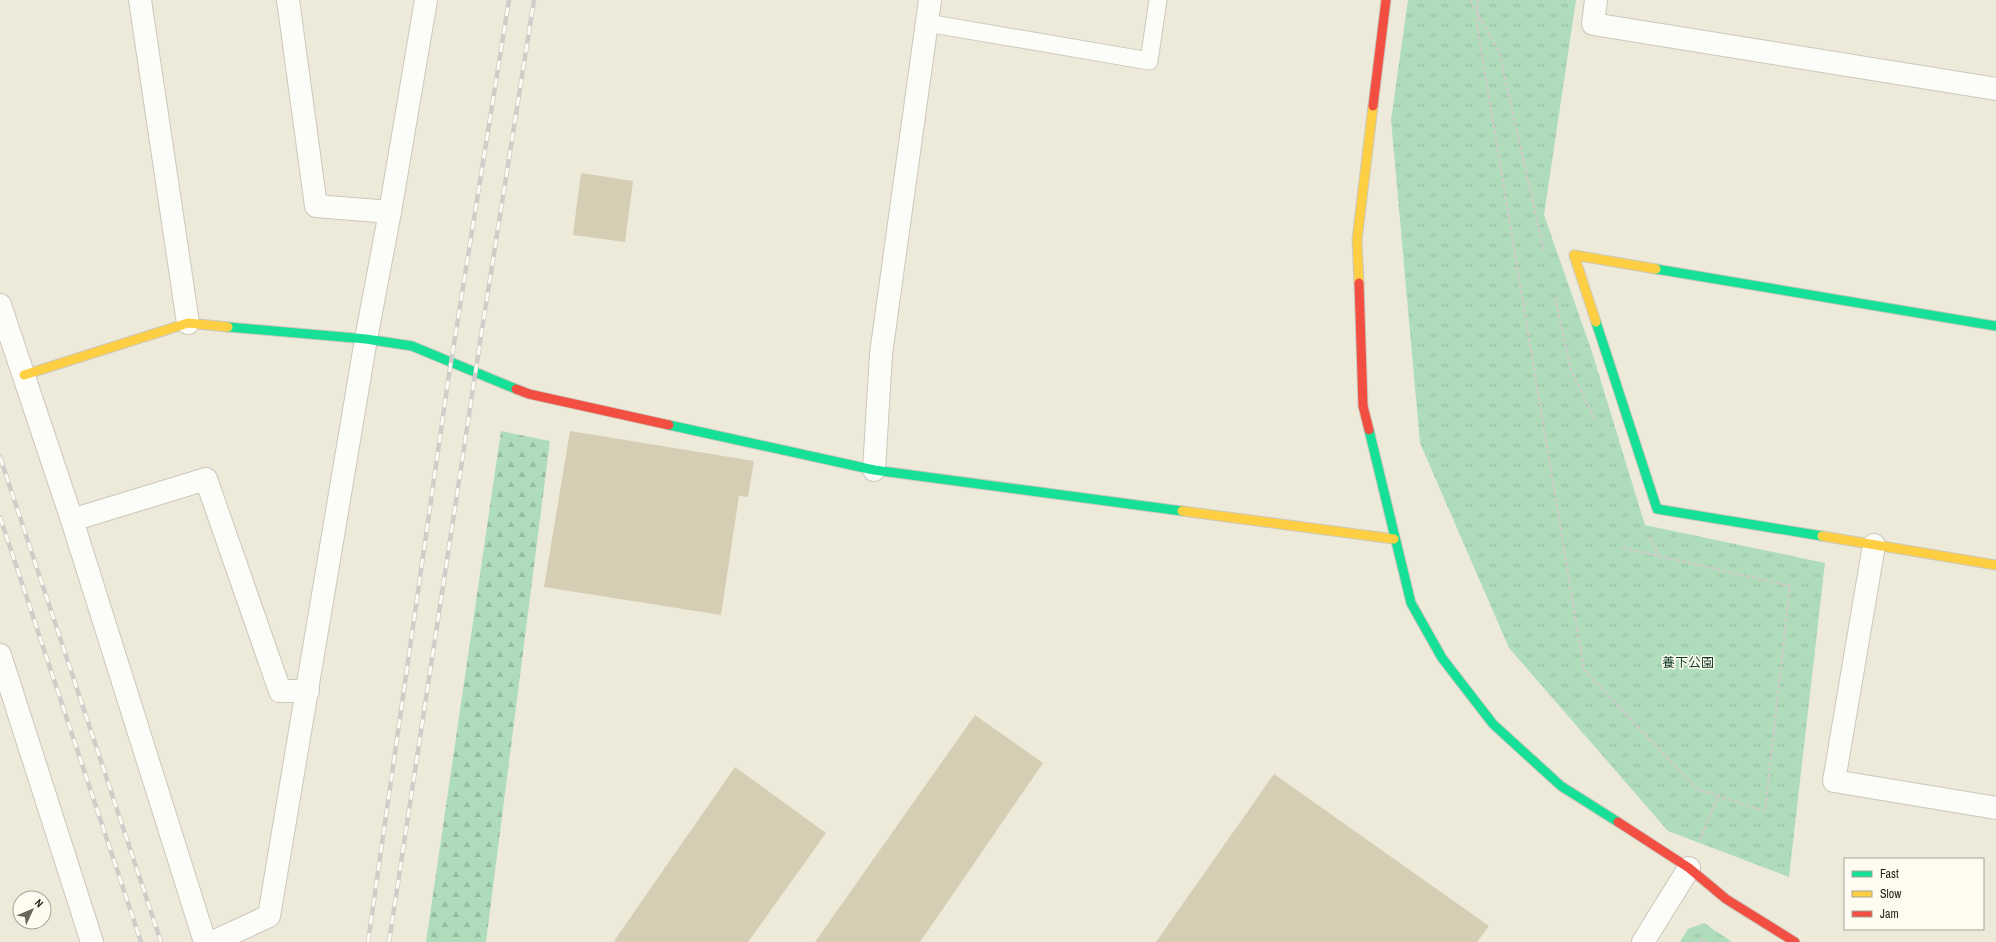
<svg xmlns="http://www.w3.org/2000/svg" width="1996" height="942" viewBox="0 0 1996 942" font-family="'Archivo Narrow','Noto Sans JP',sans-serif">
  <defs>
    <pattern id="forest-firs" width="22" height="20" patternUnits="userSpaceOnUse"><rect width="22" height="20" fill="#afddbc"/><path d="M5 1l3.5 6h-7zM16 11l3.5 6h-7z" fill="#96bda1"/></pattern>
    <pattern id="park-tufts" width="24" height="20" patternUnits="userSpaceOnUse"><rect width="24" height="20" fill="#afddbc"/><path d="M3 7l-1-3M5 7V3M7 7l1-3M15 17l-1-3M17 17v-4M19 17l1-3" fill="none" stroke="#96bda1"/></pattern>
  </defs>
  <rect width="100%" height="100%" fill="#eeeada"/>
  <!-- forest -->
  <path fill="url(#forest-firs)" d="M501 431 550 441 486 942H426Z"/>
  <!-- park -->
  <g fill="url(#park-tufts)">
    <path d="M1408 0H1576L1544 215 1592 352 1645 525 1825 563 1789 877 1668 831 1509 648 1420 443 1391 120Z"/>
    <path d="M1704 923 1732 942H1680L1688 929Z"/>
  </g>
  <!-- building -->
  <g fill="#d5ceb4">
    <path d="M581 173 633 181 625 242 573 235Z"/>
    <path d="M570 431 754 461 748 497 739 496 721 615 544 587Z"/>
    <path d="M975 715 1043 763 920 942H815Z"/>
    <path d="M735 767 826 833 748 942H617L614 941Z"/>
    <path d="M1274 774 1489 926 1477 942H1156Z"/>
  </g>
  <g fill="none" stroke-linecap="round" stroke-linejoin="round">
    <!-- lane casing -->
    <g stroke="#cbc7bb" stroke-width="19">
      <path id="lane" d="M927 23 1149 61 1158 0"/>
    </g>
    <!-- street casing -->
    <g stroke="#cbc7bb" stroke-width="24">
      <g id="street">
        <path d="M140 0 188 323"/>
        <path d="M288 0 316 206 390 212"/>
        <path d="M1596 0 1593 24 1996 89"/>
        <path d="M0 305 72 520 205 942"/>
        <path d="M874 470 881 354 930 0"/>
        <path d="M72 520 206 479 280 691H308"/>
        <path d="M1874 545 1834 781 1996 808"/>
        <path d="M0 655 92 942"/>
        <path d="M213 942 269 916 366 339 390 212 426 0"/>
        <path d="M1643 942 1689 868"/>
      </g>
    </g>
    <!-- fast casing -->
    <g stroke="#cbc7bb" stroke-width="11">
      <g id="fast">
        <path d="M1656 269 1996 326"/>
        <path d="M1596 322 1657 509 1822 536"/>
        <path d="M228 327 366 339 412 346 516 389"/>
        <path d="M669 425 874 470 1182 511"/>
        <path d="M1369 430 1411 603 1442 658 1493 724 1561 786 1618 822"/>
      </g>
    </g>
    <!-- slow casing -->
    <g stroke="#cbc7bb" stroke-width="11">
      <g id="slow">
        <path d="M1359 283 1357 240 1373 106"/>
        <path d="M1596 322 1574 255 1656 269"/>
        <path d="M24 375 188 323 228 327"/>
        <path d="M1182 511 1394 539"/>
        <path d="M1822 536 1996 565"/>
      </g>
    </g>
    <!-- jam casing -->
    <g stroke="#cbc7bb" stroke-width="11">
      <g id="jam">
        <path d="M1373 106 1386 0"/>
        <path d="M1359 283 1363 406 1369 430"/>
        <path d="M516 389 529 394 669 425"/>
        <path d="M1618 822 1689 868 1726 899 1795 942"/>
      </g>
    </g>
    <!-- path -->
    <g stroke="#cdccc7" stroke-width="2.5" stroke-dasharray="4 2" stroke-linecap="butt">
      <path d="M1470 0 1499 52 1544 251"/>
      <path d="M1478 0 1477 25 1584 670 1697 789 1765 811 1790 586 1620 547"/>
      <path d="M1555 297 1571 370 1596 422"/>
      <path d="M1650 537 1659 556"/>
      <path d="M1700 840 1718 796"/>
      <path d="M1700 942 1702 939 1706 942"/>
    </g>
    <!-- lane -->
    <use href="#lane" stroke="#fcfcf9" stroke-width="17"/>
    <!-- street -->
    <use href="#street" stroke="#fcfcf9" stroke-width="22"/>
    <!-- fast -->
    <use href="#fast" stroke="#16e098" stroke-width="9"/>
    <!-- slow -->
    <use href="#slow" stroke="#ffcf43" stroke-width="9"/>
    <!-- jam -->
    <use href="#jam" stroke="#f24e42" stroke-width="9"/>
    <!-- rail casing -->
    <g stroke="#cfcdc9" stroke-width="4.5">
      <g id="rail">
        <path d="M0 457 161 942"/>
        <path d="M0 517 141 942"/>
        <path d="M368 942 448 381 509 0"/>
        <path d="M389 942 481 336 534 0"/>
      </g>
    </g>
    <!-- rail -->
    <use href="#rail" stroke="#fefcf0" stroke-width="3" stroke-dasharray="9" stroke-linecap="butt"/>
  </g>
  <g text-anchor="middle" stroke-width="3" stroke-linejoin="round" paint-order="stroke">
    <!-- park labels -->
    <g font-size="13" fill="#103b26" stroke="#fefcf0">
      <text x="1688" y="667">養下公園</text>
    </g>
  </g>
  <!-- legend -->
  <rect x="1844" y="858" width="140" height="72" fill="#fefcf0" stroke="#a6a498"/>
  <rect x="1852" y="871" width="20" height="6" fill="#16e098" stroke="#a6a498"/>
  <text x="1880" y="878" font-size="12" fill="#221f15">Fast</text>
  <rect x="1852" y="891" width="20" height="6" fill="#ffcf43" stroke="#a6a498"/>
  <text x="1880" y="898" font-size="12" fill="#221f15">Slow</text>
  <rect x="1852" y="911" width="20" height="6" fill="#f24e42" stroke="#a6a498"/>
  <text x="1880" y="918" font-size="12" fill="#221f15">Jam</text>
  <!-- north arrow -->
  <g transform="translate(32 910) rotate(46)"><circle r="19" fill="#fefcf0" stroke="#a6a498"/>
  <path d="M0-3L7 15L0 10L-7 15Z" fill="#69665a"/>
  <text y="-6" font-size="11" font-weight="bold" text-anchor="middle" fill="#221f15">N</text>
  </g>
</svg>
